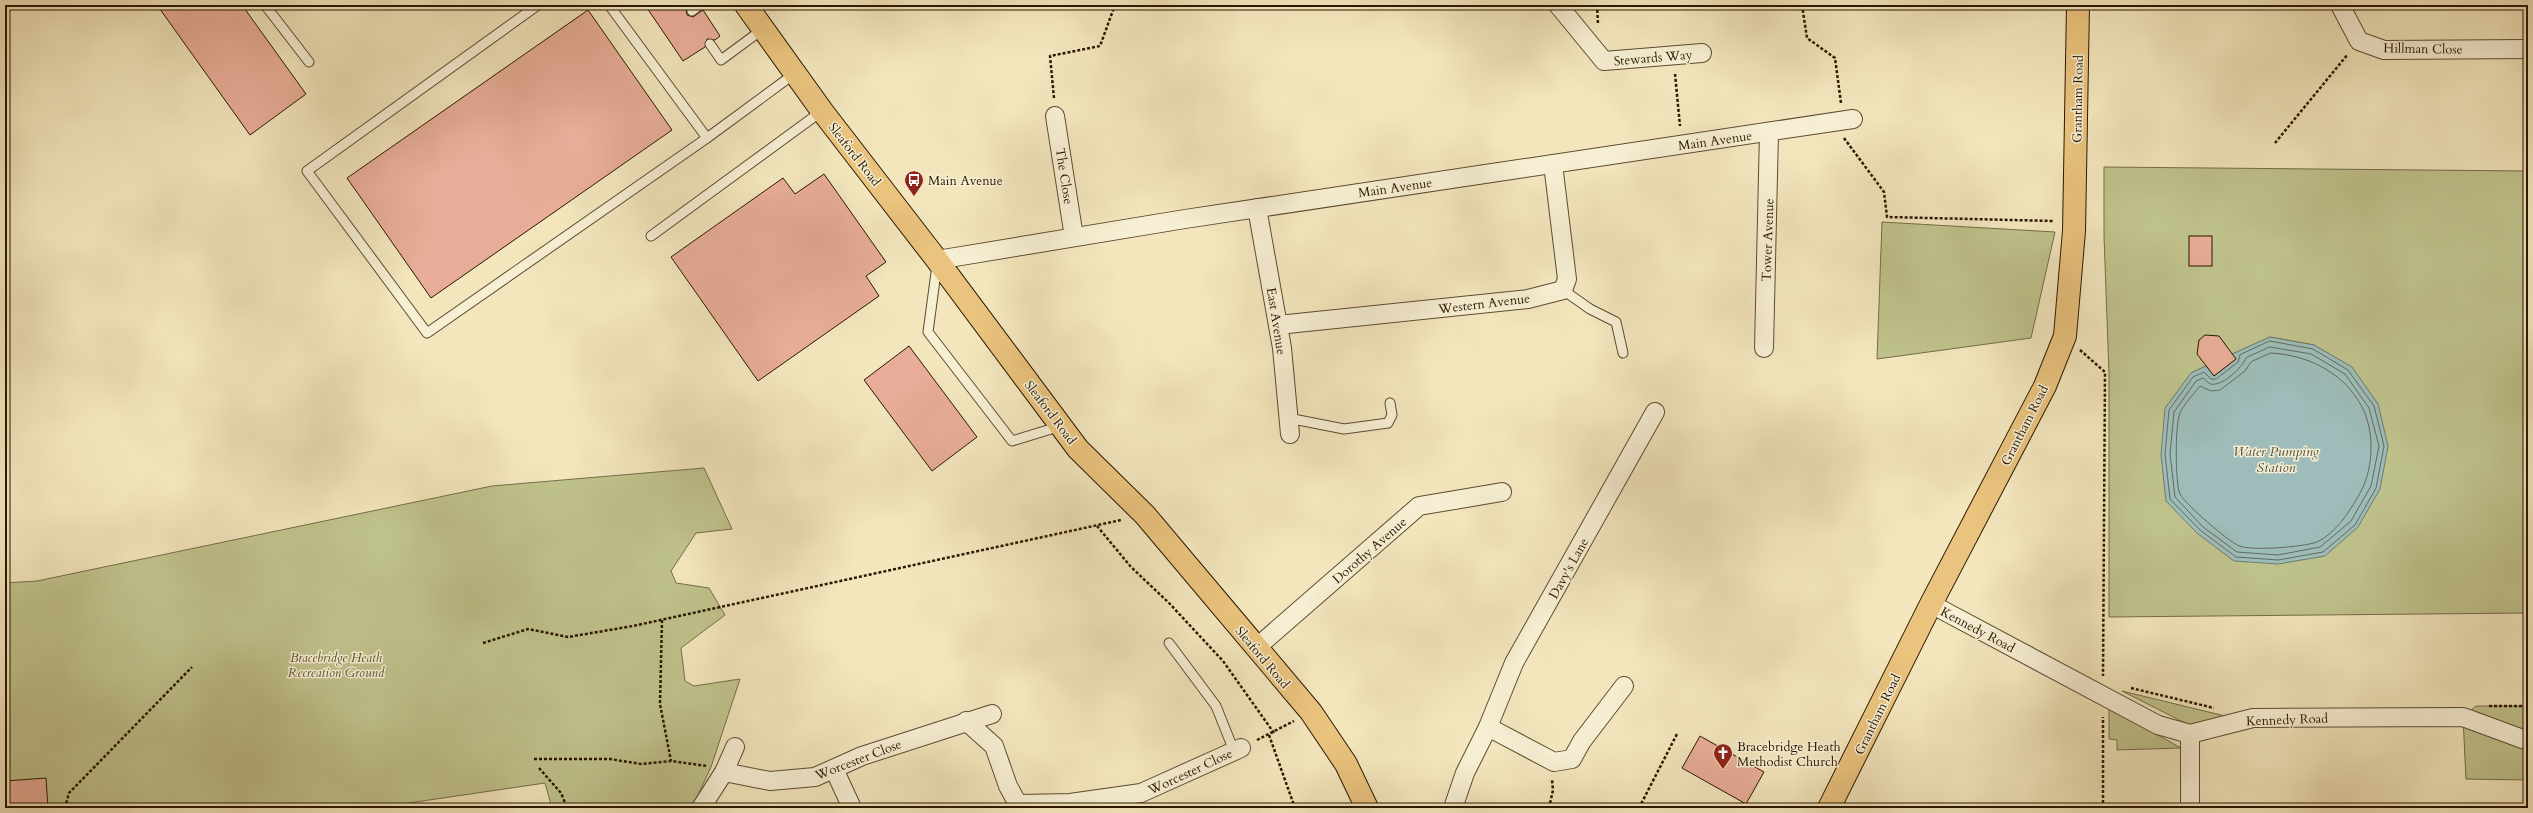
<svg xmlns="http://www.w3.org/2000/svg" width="2533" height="813" viewBox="0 0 2533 813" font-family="Cardo,serif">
  <rect width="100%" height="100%" fill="#f3e6bd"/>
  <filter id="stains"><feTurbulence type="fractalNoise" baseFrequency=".005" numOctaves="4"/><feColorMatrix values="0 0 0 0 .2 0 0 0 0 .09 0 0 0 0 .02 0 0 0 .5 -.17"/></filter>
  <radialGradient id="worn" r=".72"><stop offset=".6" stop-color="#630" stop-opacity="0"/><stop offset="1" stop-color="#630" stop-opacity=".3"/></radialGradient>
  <!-- green -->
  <g fill="#c0c38d" stroke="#746d47" fill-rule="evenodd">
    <path d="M2104 167 2528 171V613L2109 617V373L2104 236ZM2270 337 2314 345 2351 367 2378 404 2191 373 2206 366 2214 376 2236 359 2233 354Z"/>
    <path d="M1882 222 2055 232 2031 338 1877 359Z"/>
    <path d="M704 468 732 529 696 533 671 571 676 583 709 588 725 615 681 648 685 681 694 686 740 679 711 767 692 808H552L545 783 375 808H5V583L37 581 492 486Z"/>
    <path d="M2122 691 2225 716 2191 726Z"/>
    <path d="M2476 706H2528V780L2466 779 2463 717Z"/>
    <path d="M2109 708 2181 748 2117 750V740L2109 739Z"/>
  </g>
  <!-- water -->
  <path fill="#9ebdba" stroke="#6f7b70" d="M2270 337 2314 345 2352 367 2378 404 2388 446 2380 489 2358 527 2325 556 2278 564 2234 561 2197 533 2166 501 2161 455 2165 408 2191 373 2206 366 2214 376 2236 359 2232 354Z"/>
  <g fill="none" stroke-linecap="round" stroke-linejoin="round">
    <!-- shore -->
    <g stroke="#646a5e" stroke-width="1">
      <path d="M2270 341 2313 349 2348 370 2374 406 2384 446 2376 488 2355 525 2323 552 2278 560 2236 557 2200 530 2170 499 2165 454 2169 410 2193 377 2204 372 2211 379H2216L2238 362 2240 355Z"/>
      <path d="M2270 347 2311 354 2345 374 2369 408 2379 446 2371 486 2351 521 2320 547 2278 555 2237 552 2203 527 2175 497 2170 454 2174 412 2196 381 2203 378 2210 384C2222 387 2242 368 2246 358Z"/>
      <path d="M2271 353C2309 355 2347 374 2364 411 2375 437 2373 471 2359 495 2350 511 2335 534 2317 542 2303 547 2253 551 2239 546 2228 541 2186 505 2180 494 2175 484 2175 423 2180 413 2184 404 2193 395 2200 386L2211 391 2220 390 2245 371 2251 362Z"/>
    </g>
  </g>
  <!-- building -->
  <g fill="#e8ad98" stroke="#291701">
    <path d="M157 5H242L306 94 250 135Z"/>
    <path d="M645 5H690L686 9 687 15 693 17 703 10 720 36 715 40 707 39 705 47 683 61Z"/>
    <path d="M588 10 672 130 431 298 347 178Z"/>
    <path d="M824 174 886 262 866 276 879 296 758 381 671 257 783 178 795 194Z"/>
    <rect x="2189" y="236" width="23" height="30"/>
    <path d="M2205 335 2219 336 2236 359 2214 376 2197 354 2199 340Z"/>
    <path d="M909 346 977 437 932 471 864 380Z"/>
    <path d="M1700 736 1764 772 1746 804 1682 768Z"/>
    <path d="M46 778 48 808H5V781Z"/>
  </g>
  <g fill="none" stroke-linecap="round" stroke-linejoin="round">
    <!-- service casing -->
    <g stroke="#5c4b30" stroke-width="11">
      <g id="service">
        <path d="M265 5 309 62"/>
        <path d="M538 5 307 171 427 333 707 138 794 74"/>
        <path d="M609 5 707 138"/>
        <path d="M692 11 700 5"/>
        <path d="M710 44 721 60 763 29"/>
        <path d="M651 236 822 111"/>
        <path d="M937 265 928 332 1012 441 1061 426"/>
        <path d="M1563 290 1590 309 1616 322 1623 353"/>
        <path d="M1288 418 1344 429 1388 423 1392 415 1390 403"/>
        <path d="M1169 643 1216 706 1234 751"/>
      </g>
    </g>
    <!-- minor casing -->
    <g stroke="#5c4b30" stroke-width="20">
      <g id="minor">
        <path d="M1558 5 1604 61 1702 53"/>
        <path d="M2340 5 2359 41 2384 50 2528 49"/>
        <path d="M1055 116 1074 237"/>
        <path d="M1257 208 1282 348 1290 434"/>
        <path d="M937 260 1185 219 1853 119"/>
        <path d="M1278 325 1528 299 1563 290 1567 279 1553 164"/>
        <path d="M1764 348 1769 132"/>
        <path d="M1931 604 2158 725 2190 734 2253 718 2463 717 2528 741"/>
        <path d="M1256 648 1419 506 1502 492"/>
        <path d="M966 721 994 746 1008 786 1020 808"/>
        <path d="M1488 727 1554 762 1572 759 1582 741 1624 686"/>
        <path d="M834 769 852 808"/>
        <path d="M724 772 770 781 815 777 862 756 992 714"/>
        <path d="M1019 804 1070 803 1141 793 1241 748"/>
        <path d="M701 808 724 772 735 747"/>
        <path d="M1453 808 1465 773 1488 727 1514 663 1655 412"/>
        <path d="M2190 808V734"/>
      </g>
    </g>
    <!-- primary casing -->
    <g stroke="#291701" stroke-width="24">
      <g id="primary">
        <path d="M746 5 822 111 937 260 1078 449 1145 515 1311 712 1346 764 1367 808"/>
        <path d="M1829 808 1931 604 2045 386 2065 336 2074 231 2078 5"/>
      </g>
    </g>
    <!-- path -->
    <g stroke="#291701" stroke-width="2.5" stroke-dasharray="3 2" stroke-linecap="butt">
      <path d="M1597 5 1598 24"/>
      <path d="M1802 5 1807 38 1835 58 1841 103"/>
      <path d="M1675 74 1680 126"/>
      <path d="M1054 98 1050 56 1100 46 1115 5"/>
      <path d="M1844 138 1884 192 1887 217 2054 221"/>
      <path d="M2275 143 2348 54"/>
      <path d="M2080 350 2105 372 2103 676"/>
      <path d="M1097 526 1131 567 1169 603 1223 661 1274 733"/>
      <path d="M662 620 660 704 671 761"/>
      <path d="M483 643 528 629 568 637 633 626 1121 520"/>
      <path d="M2131 688 2214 708"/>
      <path d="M2489 706H2528"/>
      <path d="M1269 735 1295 808"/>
      <path d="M1257 740 1294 721"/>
      <path d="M534 759H610L641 764 671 761 707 766"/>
      <path d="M539 768 561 793 567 808"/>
      <path d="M65 808 69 793 192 667"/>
      <path d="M1549 808 1553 790 1552 780"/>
      <path d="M1639 808 1677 734"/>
      <path d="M2103 808V717"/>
    </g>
    <!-- service -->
    <use href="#service" stroke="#f7efd4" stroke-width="9"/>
    <!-- minor -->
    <use href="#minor" stroke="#f7efd4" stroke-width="18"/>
    <!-- primary -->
    <use href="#primary" stroke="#eac37e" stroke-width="22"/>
  </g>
  <!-- icons -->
  <defs>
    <g id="bus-pin" transform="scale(1)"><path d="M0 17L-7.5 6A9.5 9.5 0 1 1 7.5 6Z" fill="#8f2418" stroke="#f7efd4"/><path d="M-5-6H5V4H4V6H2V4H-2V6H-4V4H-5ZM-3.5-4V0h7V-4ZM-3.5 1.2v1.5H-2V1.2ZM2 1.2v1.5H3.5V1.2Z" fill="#fff"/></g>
    <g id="church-pin" transform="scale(1)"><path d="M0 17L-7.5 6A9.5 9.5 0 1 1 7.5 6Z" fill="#8f2418" stroke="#f7efd4"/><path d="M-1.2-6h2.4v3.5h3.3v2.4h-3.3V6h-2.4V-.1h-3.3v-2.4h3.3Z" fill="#fff"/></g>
  </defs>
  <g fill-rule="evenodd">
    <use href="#bus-pin" x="914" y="180"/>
    <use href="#church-pin" x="1723" y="753"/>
  </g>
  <g text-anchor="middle" stroke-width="3" stroke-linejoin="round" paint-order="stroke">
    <!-- street labels -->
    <g font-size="13" fill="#291701" stroke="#f7efd4">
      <text transform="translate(2423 48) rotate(1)" y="5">Hillman Close</text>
      <text transform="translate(1653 57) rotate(-5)" y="5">Stewards Way</text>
      <text transform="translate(2077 99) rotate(-89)" y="5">Grantham Road</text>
      <text transform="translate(1715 140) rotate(-8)" y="5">Main Avenue</text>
      <text transform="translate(855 154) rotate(52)" y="5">Sleaford Road</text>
      <text transform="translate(1065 176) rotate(81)" y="5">The Close</text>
      <text transform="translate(1395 187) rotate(-8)" y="5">Main Avenue</text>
      <text transform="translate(1767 240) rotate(-88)" y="5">Tower Avenue</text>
      <text transform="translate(1484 303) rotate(-7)" y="5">Western Avenue</text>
      <text transform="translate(1277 321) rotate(81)" y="5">East Avenue</text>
      <text transform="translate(1051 412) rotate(53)" y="5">Sleaford Road</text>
      <text transform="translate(2024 425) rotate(-63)" y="5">Grantham Road</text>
      <text transform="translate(1369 550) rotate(-41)" y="5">Dorothy Avenue</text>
      <text transform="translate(1568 568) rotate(-61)" y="5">Davy's Lane</text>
      <text transform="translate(1978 629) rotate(28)" y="5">Kennedy Road</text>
      <text transform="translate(1263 657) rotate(50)" y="5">Sleaford Road</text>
      <text transform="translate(1877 714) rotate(-64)" y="5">Grantham Road</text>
      <text transform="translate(2287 719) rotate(-2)" y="5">Kennedy Road</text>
      <text transform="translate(858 759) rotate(-21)" y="5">Worcester Close</text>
      <text transform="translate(1190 771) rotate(-25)" y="5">Worcester Close</text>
    </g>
    <!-- poi labels -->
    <g font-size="13" fill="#291701" stroke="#f7efd4" text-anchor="start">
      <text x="928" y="185">Main Avenue</text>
      <text x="1737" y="751">Bracebridge Heath<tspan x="1737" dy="15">Methodist Church</tspan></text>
    </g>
    <!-- park labels -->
    <g font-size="13" font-style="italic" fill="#5e5332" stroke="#f7efd4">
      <text x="336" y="662">Bracebridge Heath<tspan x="336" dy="15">Recreation Ground</tspan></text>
    </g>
    <!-- water labels -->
    <g font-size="14" font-style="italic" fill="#525142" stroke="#f7efd4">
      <text x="2276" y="456">Water Pumping<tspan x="2276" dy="16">Station</tspan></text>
    </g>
  </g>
  <!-- margin -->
  <rect width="2533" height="813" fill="none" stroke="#f3e6bd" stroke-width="20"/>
  <rect x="6" y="6" width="2521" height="801" fill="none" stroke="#291701" stroke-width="2"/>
  <rect x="10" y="10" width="2513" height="793" fill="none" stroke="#291701"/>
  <rect width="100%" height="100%" filter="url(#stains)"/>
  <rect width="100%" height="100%" fill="url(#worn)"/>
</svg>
